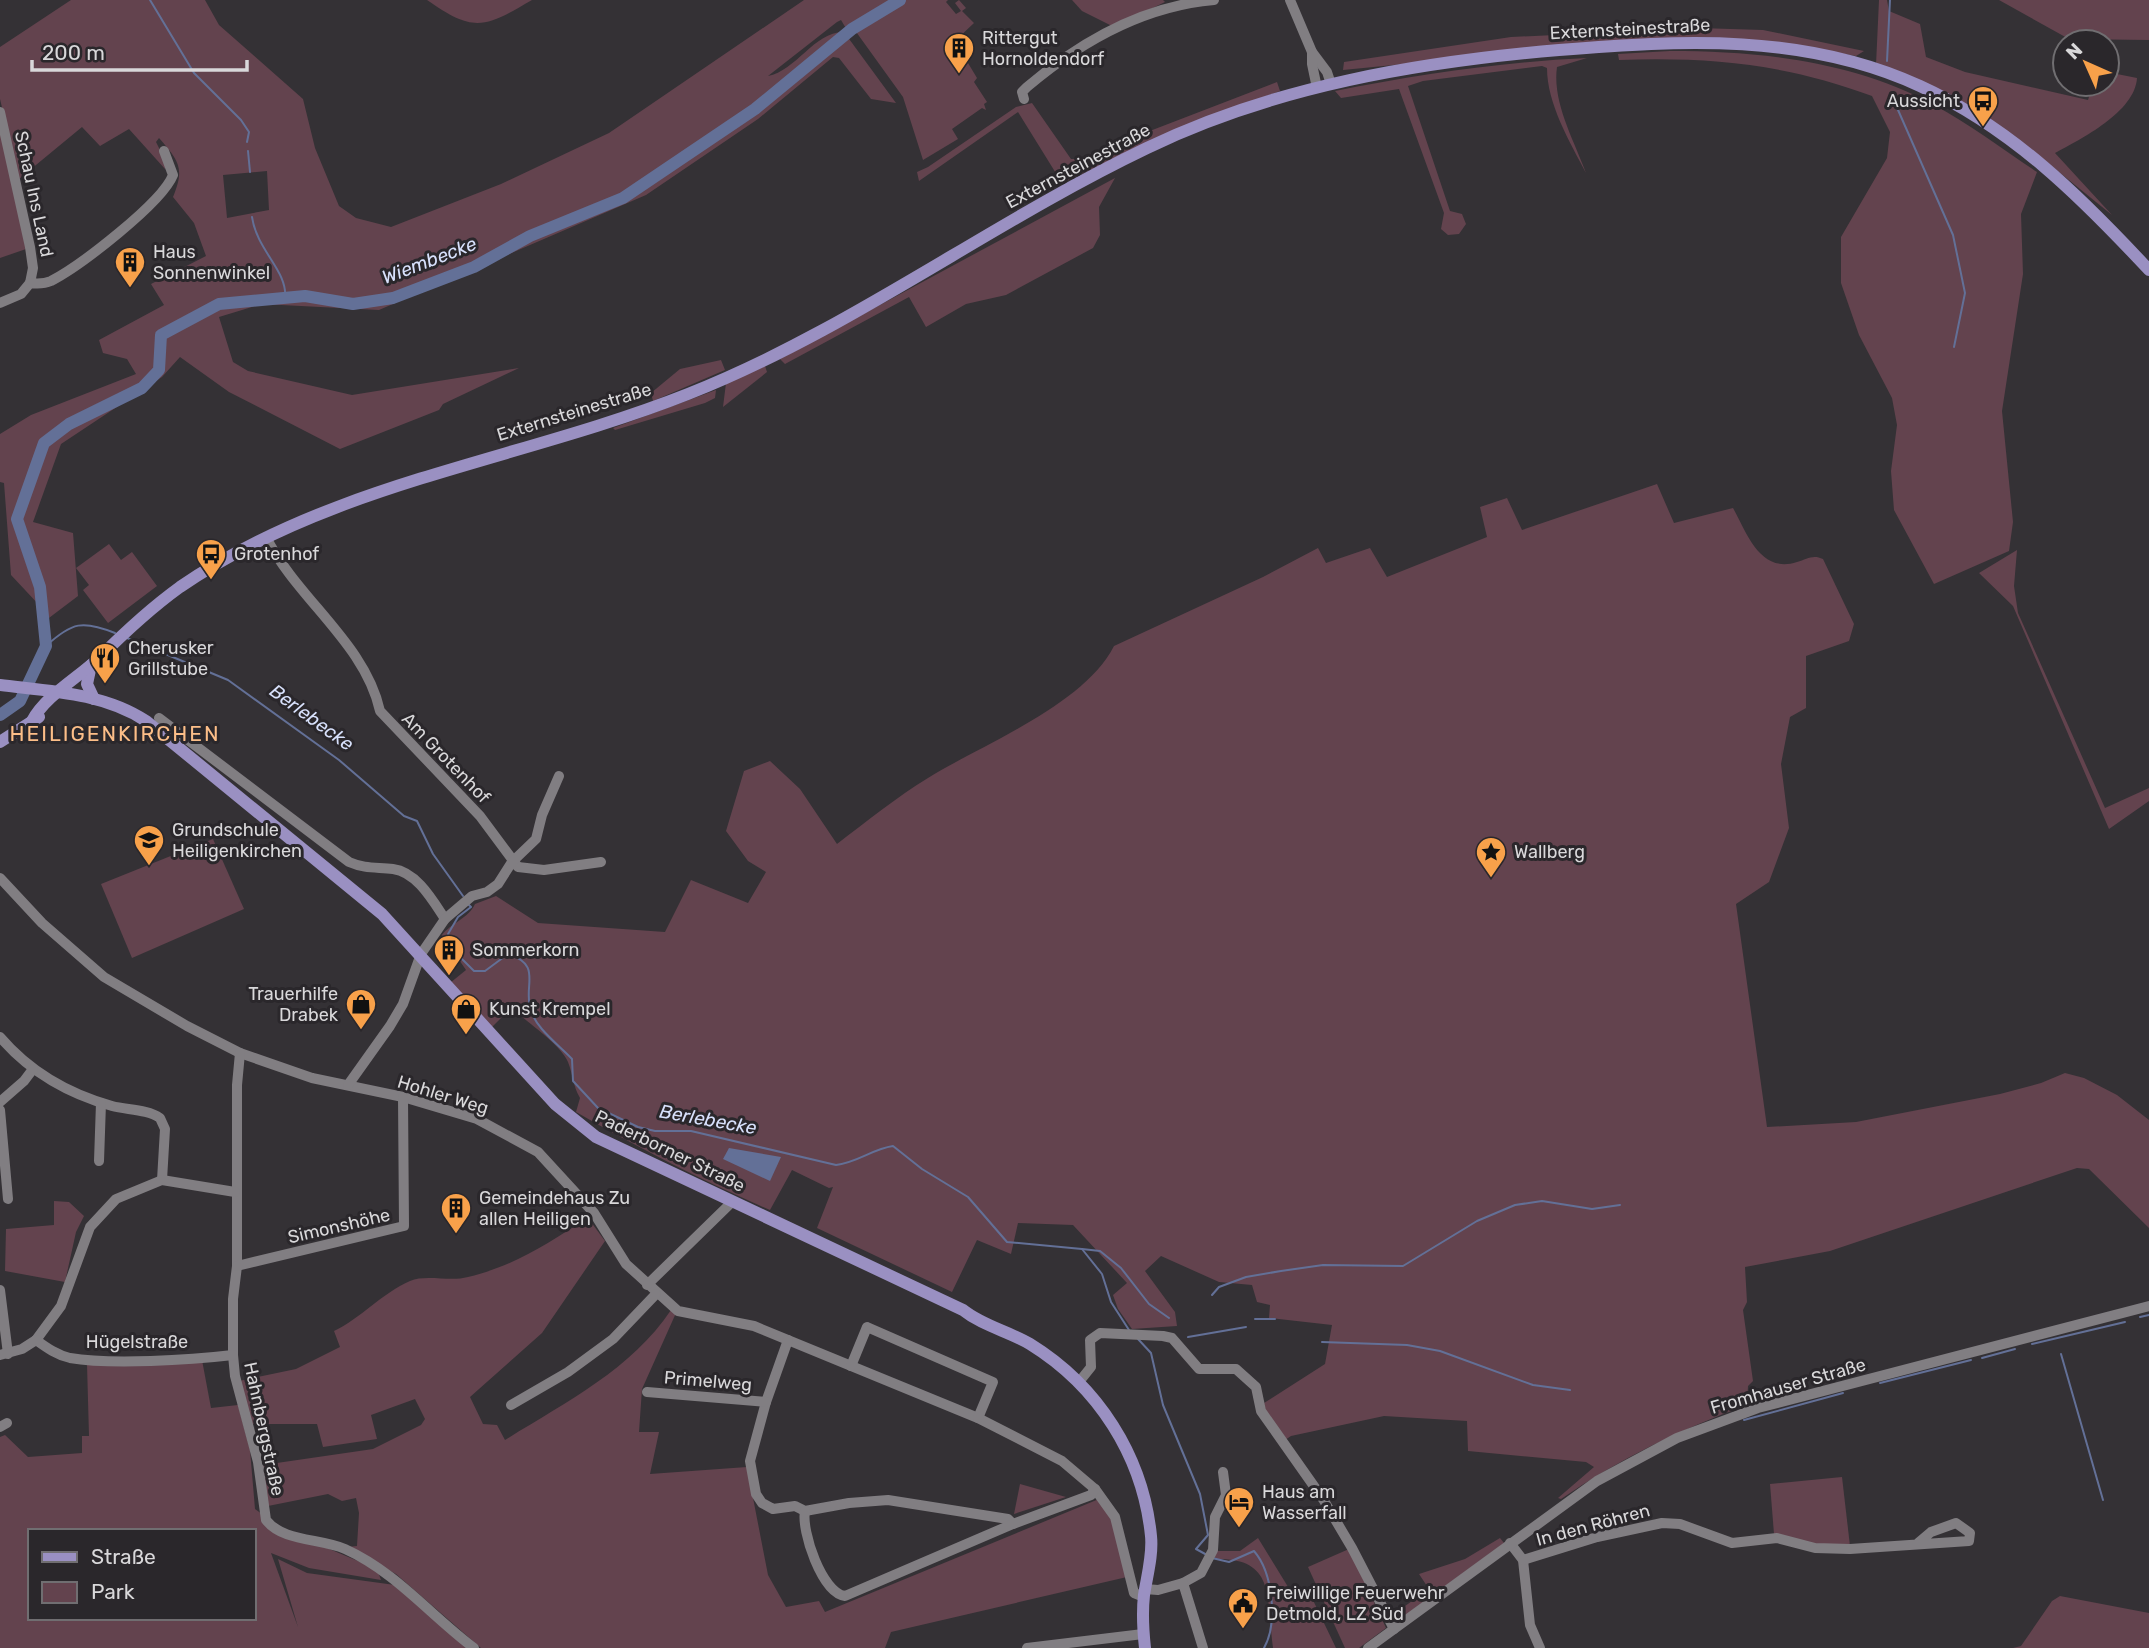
<svg xmlns="http://www.w3.org/2000/svg" width="2149" height="1648" viewBox="0 0 2149 1648" font-family="Rubik,sans-serif">
  <rect width="100%" height="100%" fill="#343135"/>
  <!-- green -->
  <g fill="#63434e" fill-rule="evenodd">
    <path d="M71 0H205L219 25 303 99 315 148 339 206 356 218 391 227 501 184 609 133 804 0H895L847 30 841 20 837 22 768 76C796 71 815 31 844 32L896 103 871 99 839 58 833 57 758 119 646 195 379 310 262 304 219 317 233 362 248 371 352 395 519 368 443 404 439 410 340 449 229 392 180 357 162 377 61 444 33 522 73 533 78 596 41 624 40 606 11 575 4 483 0 482V434L31 415 136 374 127 359 103 353 99 340 164 305 151 284 206 256 194 223 173 197C185 168 179 161 159 138L156 142 166 162 165 169 129 129 100 146 82 127 19 179 0 99V47ZM267 171 269 210 227 218 223 175Z"/>
    <path d="M427 0H532C484 28 474 33 427 0Z"/>
    <path d="M902 0H948L946 2 956 14 961 11 955 3 959 0 966 8 962 11 974 23 956 40 964 48 967 45 965 58 977 78 974 82 987 102 984 104 986 110 982 108 952 129 958 139 923 160 903 97 854 29Z"/>
    <path d="M1072 0H1163L1165 2 1114 27 1082 11Z"/>
    <path d="M1879 0H1887L1889 11 1920 24 1926 57 1965 72 2088 100 2093 84H2107V72L2137 78C2135 112 2081 139 2055 153L2112 215 2038 155 1876 65Z"/>
    <path d="M1999 0H2149V40L2069 39Z"/>
    <path d="M1699 28 1763 30 1864 51 1856 56 1795 46 1545 50 1343 70 1344 62 1511 37Z"/>
    <path d="M1670 51C1760 51 1853 61 1934 105 1970 124 2003 150 2037 172L2021 214 2023 274 2002 411 2013 522 2009 551 1934 584 1894 510 1891 471 1897 425 1892 398 1859 335 1841 283V237L1887 158 1890 132 1872 96C1785 64 1712 57 1619 60L1618 54Z"/>
    <path d="M1587 58 1557 67C1552 102 1574 140 1586 173 1570 142 1547 104 1547 68L1542 66 1423 81 1408 86 1450 211 1462 214 1466 224 1459 234 1448 235 1441 229 1444 213 1399 89 1341 98 1335 91C1419 74 1502 62 1587 58Z"/>
    <path d="M1277 82 1280 91 1178 129 1062 183 1018 112 919 181 917 172 928 167 1016 107 1032 103 1071 159H1077Z"/>
    <path d="M0 125 26 249 0 258Z"/>
    <path d="M1115 178 1099 207 1100 235 1093 248 1006 295 966 304 926 327 909 297 785 364 780 359Z"/>
    <path d="M721 360 725 370 653 401 651 393 680 369Z"/>
    <path d="M765 366 767 372 723 407 726 383Z"/>
    <path d="M716 390 715 398 705 403 615 430 613 428Z"/>
    <path d="M1657 484 1674 523 1733 508C1747 533 1760 574 1797 562 1807 559 1813 554 1823 559L1854 624 1849 641 1806 656V708L1790 717 1781 764 1789 828 1769 882 1736 904 1767 1127 1856 1122 2000 1094 2041 1083 2065 1073 2084 1078 2117 1095 2149 1120V1228L2089 1169 2077 1168 1830 1251 1745 1267 1747 1302 1743 1310 1753 1381 1748 1386 1747 1405C1681 1429 1619 1459 1561 1499L1558 1498 1594 1467 1586 1462 1468 1451 1467 1421 1384 1416 1291 1436 1285 1440 1266 1414 1264 1403 1325 1364 1332 1325 1269 1318 1270 1305 1257 1302 1252 1285 1219 1282 1161 1256 1145 1271 1175 1312 1177 1326 1132 1329 1118 1309 1113 1295 1127 1283 1073 1225 1018 1223 1011 1254 977 1240 952 1292 817 1228 833 1187 829 1188 792 1170 770 1210C703 1181 639 1148 576 1112L580 1098C573 1086 573 1075 568 1062 561 1045 526 1021 511 1008L491 1028 450 983 466 970 442 935C451 923 469 918 475 904L496 896 538 923 665 932 691 880 748 903 766 872 748 861 726 831 744 771 770 761 800 789 837 844C867 821 897 797 928 778 983 744 1084 705 1114 646L1263 577 1318 548 1326 563 1370 548 1387 577 1487 537 1480 507 1507 498 1522 530Z"/>
    <path d="M109 544 121 560 132 552 157 586 108 623 83 590 89 585 76 568Z"/>
    <path d="M2017 550 2014 586 2018 613 2105 808 2149 788V801L2109 829 2013 606 1979 573Z"/>
    <path d="M213 839 244 909 132 958 101 884Z"/>
    <path d="M54 1201 69 1202 84 1216 76 1232 65 1282 5 1271 6 1229 54 1225Z"/>
    <path d="M588 1218 605 1241 542 1333 470 1397 483 1424 497 1425 505 1440C564 1403 631 1370 671 1310L676 1313 642 1389 639 1432H659L650 1474 747 1467 768 1575 786 1607 819 1601 825 1612 1099 1499 1110 1514 1127 1577 891 1632 885 1648H481L396 1574 347 1547 357 1546 359 1513 356 1498 342 1501 328 1494 268 1506 263 1465 373 1449 421 1425 425 1419 415 1399 371 1415 377 1439 323 1447 317 1424H251L239 1381 296 1369 340 1347 334 1331C361 1318 381 1294 410 1281 426 1274 450 1282 468 1277 517 1265 546 1244 588 1218Z"/>
    <path d="M202 1360 211 1408 238 1405 250 1450 255 1509 284 1530 377 1569 381 1580 309 1568 271 1553 298 1627 278 1559 307 1573 395 1585 467 1648H0V1437L5 1435 28 1457 82 1453V1436H89L87 1364ZM30 1531H254V1618H30Z"/>
    <path d="M1842 1477 1850 1546 1816 1545 1774 1534 1770 1484Z"/>
    <path d="M1020 1484 1066 1497 1014 1514Z"/>
    <path d="M1258 1538 1293 1595 1311 1596 1336 1648H1273C1266 1598 1277 1557 1214 1559L1216 1551H1240Z"/>
    <path d="M1500 1538 1504 1543 1395 1623 1391 1616 1429 1589 1419 1574 1465 1559Z"/>
    <path d="M1349 1549 1386 1628 1359 1648H1345L1308 1567Z"/>
    <path d="M2060 1596 2149 1613V1648H2013L2021 1646 2052 1601Z"/>
  </g>
  <!-- water -->
  <path fill="#637097" d="M729 1148 781 1157 770 1181 723 1159Z"/>
  <g fill="none" stroke-linecap="round" stroke-linejoin="round">
    <!-- stream -->
    <g stroke="#637097" stroke-width="2">
      <path d="M150 0 194 73 241 120 249 132 247 142"/>
      <path d="M1887 61 1890 0"/>
      <path d="M1891 94 1953 235 1965 293 1954 347"/>
      <path d="M248 151 250 172"/>
      <path d="M252 217C257 251 288 271 285 298"/>
      <path d="M127 638 228 680 339 760 404 816 417 821 433 854 463 896"/>
      <path d="M46 646C72 622 83 620 115 633"/>
      <path d="M468 904 471 907 458 917 448 934 462 959 474 971H485L508 954C542 965 524 983 530 1008 535 1028 559 1045 572 1059L573 1081 598 1108 638 1127 655 1131H691L836 1165C859 1162 872 1149 893 1146L922 1169 968 1197 1007 1242 1082 1249 1102 1274 1111 1302 1129 1330"/>
      <path d="M1082 1249 1100 1251 1121 1268 1149 1304 1169 1318"/>
      <path d="M1212 1295 1219 1287 1246 1277 1281 1271 1323 1265 1403 1266 1477 1221 1515 1205 1542 1201 1592 1209 1620 1205"/>
      <path d="M2140 1317 2149 1315"/>
      <path d="M1255 1319H1275"/>
      <path d="M1188 1337 1246 1327"/>
      <path d="M1138 1339 1151 1353 1163 1405 1200 1494 1208 1535 1196 1549 1207 1555"/>
      <path d="M1322 1342 1407 1345 1440 1351 1533 1385 1570 1390"/>
      <path d="M2032 1344 2125 1322"/>
      <path d="M2061 1354 2103 1500"/>
      <path d="M1982 1358 2015 1349"/>
      <path d="M1880 1383 1971 1360"/>
      <path d="M1757 1391H1787"/>
      <path d="M1744 1420 1843 1393"/>
      <path d="M1212 1558 1229 1562 1254 1551C1273 1573 1278 1623 1264 1648"/>
    </g>
    <!-- river -->
    <path stroke="#637097" stroke-width="12" d="M0 715 20 701 46 646 40 587 17 519 44 443 69 424 142 388 159 370 161 335 219 304 305 296 353 304 393 298 474 267 530 236 623 198 755 109 852 29 900 0"/>
    <!-- minor -->
    <g stroke="#817e82" stroke-width="10">
      <path d="M1290 0 1312 52 1327 72 1331 84"/>
      <path d="M1312 52V64L1317 88"/>
      <path d="M1024 99 1022 92 1027 87C1080 42 1144 6 1214 0"/>
      <path d="M0 112 30 247 33 268 30 283"/>
      <path d="M0 303 21 294 30 283C38 284 44 284 51 281 80 266 162 203 173 175L164 151"/>
      <path d="M266 537C297 599 365 643 380 711L480 816 518 867 544 870 601 862"/>
      <path d="M159 718 349 862C365 869 377 867 393 869 417 872 433 901 445 919"/>
      <path d="M0 878 42 923 104 977 187 1026 240 1053 312 1078 403 1097 477 1119 538 1152 594 1213 626 1264 678 1311 754 1326 978 1418 1062 1461 1095 1489 1115 1517 1134 1593 1144 1597"/>
      <path d="M0 1037C29 1071 69 1094 112 1106 127 1110 147 1109 160 1118L165 1129 162 1180"/>
      <path d="M240 1053 237 1085V1266L233 1299V1355L235 1376 258 1462 266 1520C283 1542 320 1538 345 1549 396 1572 430 1615 474 1648"/>
      <path d="M348 1085 390 1026 403 1004 421 954 445 919 472 896 487 892 498 884 512 862 536 839 542 815 559 776"/>
      <path d="M0 1102 24 1081 33 1069"/>
      <path d="M0 1110 8 1199"/>
      <path d="M99 1161 101 1103"/>
      <path d="M237 1266 404 1226 403 1097"/>
      <path d="M647 1285 732 1202"/>
      <path d="M0 1290 8 1354"/>
      <path d="M36 1340 61 1306 90 1227 116 1199 162 1180 235 1192"/>
      <path d="M788 1340 766 1402 750 1461 756 1494 762 1503 773 1509 795 1506 805 1511 849 1503 888 1500 1008 1519 1013 1524"/>
      <path d="M0 1355 22 1349 36 1340C47 1348 57 1355 70 1358 111 1365 190 1360 233 1355"/>
      <path d="M851 1366 867 1327 993 1382 978 1418"/>
      <path d="M1079 1382 1091 1367 1090 1340 1100 1333 1163 1336 1172 1338 1199 1369H1236L1256 1387 1261 1411 1323 1499 1352 1548 1394 1629"/>
      <path d="M647 1392 766 1402"/>
      <path d="M511 1405 568 1372 613 1339 656 1294"/>
      <path d="M0 1427 7 1423"/>
      <path d="M805 1511C801 1531 822 1593 845 1596L1013 1524 1091 1495 1095 1489"/>
      <path d="M1510 1543 1523 1560 1530 1625 1540 1648"/>
      <path d="M1523 1560 1597 1537 1662 1523 1680 1524 1732 1543 1777 1538 1815 1548 1850 1549 1969 1541 1970 1533 1956 1523 1931 1532 1918 1543"/>
      <path d="M1183 1583 1201 1573 1213 1550 1215 1517 1226 1495 1223 1472"/>
      <path d="M1145 1589 1158 1590 1183 1583 1203 1648"/>
      <path d="M1027 1648 1143 1634"/>
      <path d="M1368 1648 1597 1481 1677 1438 1758 1408 2149 1306"/>
    </g>
    <!-- major -->
    <g stroke="#9a90c2" stroke-width="12">
      <path d="M91 665 87 684 94 699"/>
      <path d="M0 685C49 691 104 693 146 721L382 914 555 1104 596 1137 963 1310C983 1326 1008 1331 1030 1344 1098 1386 1143 1456 1151 1536 1153 1555 1147 1576 1144 1595 1142 1613 1143 1630 1145 1648"/>
      <path d="M32 721C46 695 78 678 100 657 125 632 151 608 180 587 333 482 519 461 688 394 850 330 990 223 1147 148 1275 86 1419 62 1559 50 1682 40 1805 33 1920 86 2012 128 2081 197 2149 270"/>
      <path d="M0 742 39 717"/>
    </g>
  </g>
  <!-- icons -->
  <defs>
    <g id="building-pin" transform="scale(1.575)"><path d="M0 17L-7.5 6A9.5 9.5 0 1 1 7.5 6Z" fill="#f8a14a" stroke="#2a272b"/><path d="M-4-6H4V6H1V3H-1V6H-4ZM-2.5-4.3h1.7v1.8h-1.7ZM.8-4.3h1.7v1.8H.8ZM-2.5-1h1.7V.8h-1.7ZM.8-1h1.7V.8H.8Z" fill="#111"/></g>
    <g id="bus-pin" transform="scale(1.575)"><path d="M0 17L-7.5 6A9.5 9.5 0 1 1 7.5 6Z" fill="#f8a14a" stroke="#2a272b"/><path d="M-5-6H5V4H4V6H2V4H-2V6H-4V4H-5ZM-3.5-4V0h7V-4ZM-3.5 1.2v1.5H-2V1.2ZM2 1.2v1.5H3.5V1.2Z" fill="#111"/></g>
    <g id="restaurant-pin" transform="scale(1.575)"><path d="M0 17L-7.5 6A9.5 9.5 0 1 1 7.5 6Z" fill="#f8a14a" stroke="#2a272b"/><path d="M-5-6h1v4h1v-4h1v4h1v-4h1v5L-1.5 .5V6h-2V.5L-5-1ZM5-6V6H3V1.5H1.5Q1.5-4 5-6Z" fill="#111"/></g>
    <g id="school-pin" transform="scale(1.575)"><path d="M0 17L-7.5 6A9.5 9.5 0 1 1 7.5 6Z" fill="#f8a14a" stroke="#2a272b"/><path d="M0-5L7-2L0 1L-7-2ZM-4 1L0 2.5L4 1V4Q0 6-4 4Z" fill="#111"/></g>
    <g id="sight-pin" transform="scale(1.575)"><path d="M0 17L-7.5 6A9.5 9.5 0 1 1 7.5 6Z" fill="#f8a14a" stroke="#2a272b"/><path d="M0-6L1.8-2.2L6-1.7L2.9 1.2L3.7 5.4L0 3.3L-3.7 5.4L-2.9 1.2L-6-1.7L-1.8-2.2Z" fill="#111"/></g>
    <g id="shop-pin" transform="scale(1.575)"><path d="M0 17L-7.5 6A9.5 9.5 0 1 1 7.5 6Z" fill="#f8a14a" stroke="#2a272b"/><path d="M-5-2.5h2.3a2.7 3.5 0 0 1 5.4 0H5L5.5 6h-11ZM-1.5-2.5h3a1.5 2.3 0 0 0-3 0Z" fill="#111"/></g>
    <g id="hotel-pin" transform="scale(1.575)"><path d="M0 17L-7.5 6A9.5 9.5 0 1 1 7.5 6Z" fill="#f8a14a" stroke="#2a272b"/><path d="M-6-4.5h1.5V1H6V5H4.5V3h-9V5H-6ZM-4 0a1.8 1.8 0 1 1 3.6 0ZM.5 0V-2.5h3Q6-2.5 6 0Z" fill="#111"/></g>
    <g id="civic-pin" transform="scale(1.575)"><path d="M0 17L-7.5 6A9.5 9.5 0 1 1 7.5 6Z" fill="#f8a14a" stroke="#2a272b"/><path d="M-.6-6.5H3V-4.5H.6V-3L4-1V1h2V6H-6V1h2V-1L-.6-3ZM-1.2 2.5V6h2.4V2.5Z" fill="#111"/></g>
  </defs>
  <g fill-rule="evenodd">
    <use href="#building-pin" x="959" y="48"/>
    <use href="#bus-pin" x="1983" y="101"/>
    <use href="#building-pin" x="130" y="262"/>
    <use href="#bus-pin" x="211" y="554"/>
    <use href="#restaurant-pin" x="105" y="658"/>
    <use href="#school-pin" x="149" y="840"/>
    <use href="#sight-pin" x="1491" y="852"/>
    <use href="#building-pin" x="449" y="950"/>
    <use href="#shop-pin" x="361" y="1004"/>
    <use href="#shop-pin" x="466" y="1009"/>
    <use href="#building-pin" x="456" y="1208"/>
    <use href="#hotel-pin" x="1239" y="1502"/>
    <use href="#civic-pin" x="1243" y="1603"/>
  </g>
  <g text-anchor="middle" stroke-width="6" stroke-linejoin="round" paint-order="stroke">
    <!-- street labels -->
    <g font-size="18" fill="#d9d8da" stroke="#2a272b">
      <text transform="translate(1630 29) rotate(-3)" y="6">Externsteinestraße</text>
      <text transform="translate(1078 166) rotate(-28)" y="6">Externsteinestraße</text>
      <text transform="translate(34 194) rotate(78)" y="6">Schau Ins Land</text>
      <text transform="translate(574 412) rotate(-17)" y="6">Externsteinestraße</text>
      <text transform="translate(446 758) rotate(46)" y="6">Am Grotenhof</text>
      <text transform="translate(443 1095) rotate(17)" y="6">Hohler Weg</text>
      <text transform="translate(670 1151) rotate(26)" y="6">Paderborner Straße</text>
      <text transform="translate(339 1226) rotate(-13)" y="6">Simonshöhe</text>
      <text x="137" y="1348">Hügelstraße</text>
      <text transform="translate(708 1381) rotate(5)" y="6">Primelweg</text>
      <text transform="translate(1788 1386) rotate(-16)" y="6">Fromhauser Straße</text>
      <text transform="translate(264 1429) rotate(78)" y="6">Hahnbergstraße</text>
      <text transform="translate(1593 1525) rotate(-15)" y="6">In den Röhren</text>
    </g>
    <!-- poi labels -->
    <g font-size="18" fill="#d9d8da" stroke="#2a272b" text-anchor="start">
      <text x="982" y="44">Rittergut<tspan x="982" dy="21">Hornoldendorf</tspan></text>
      <text x="1960" y="107" text-anchor="end">Aussicht</text>
      <text x="153" y="258">Haus<tspan x="153" dy="21">Sonnenwinkel</tspan></text>
      <text x="234" y="560">Grotenhof</text>
      <text x="128" y="654">Cherusker<tspan x="128" dy="21">Grillstube</tspan></text>
      <text x="172" y="836">Grundschule<tspan x="172" dy="21">Heiligenkirchen</tspan></text>
      <text x="1514" y="858">Wallberg</text>
      <text x="472" y="956">Sommerkorn</text>
      <text x="338" y="1000" text-anchor="end">Trauerhilfe<tspan x="338" dy="21">Drabek</tspan></text>
      <text x="489" y="1015">Kunst Krempel</text>
      <text x="479" y="1204">Gemeindehaus Zu<tspan x="479" dy="21">allen Heiligen</tspan></text>
      <text x="1262" y="1498">Haus am<tspan x="1262" dy="21">Wasserfall</tspan></text>
      <text x="1266" y="1599">Freiwillige Feuerwehr<tspan x="1266" dy="21">Detmold, LZ Süd</tspan></text>
    </g>
    <!-- water labels -->
    <g font-size="19" font-style="italic" fill="#d8e1fc" stroke="#2a272b">
      <text transform="translate(429 260) rotate(-21)" y="7">Wiembecke</text>
      <text transform="translate(312 717) rotate(36)" y="7">Berlebecke</text>
      <text transform="translate(708 1119) rotate(10)" y="7">Berlebecke</text>
    </g>
    <!-- quarter labels -->
    <g font-size="21" letter-spacing="2" fill="#fcbe88" stroke="#2a272b">
      <text x="115" y="741">HEILIGENKIRCHEN</text>
    </g>
  </g>
  <!-- legend -->
  <rect x="28" y="1529" width="228" height="91" fill="#2a272b" stroke="#706e71" stroke-width="2"/>
  <rect x="42" y="1552" width="35" height="10" fill="#9a90c2" stroke="#706e71" stroke-width="2"/>
  <text x="91" y="1564" font-size="21" fill="#d9d8da">Straße</text>
  <rect x="42" y="1582" width="35" height="21" fill="#63434e" stroke="#706e71" stroke-width="2"/>
  <text x="91" y="1599" font-size="21" fill="#d9d8da">Park</text>
  <!-- north arrow -->
  <g transform="translate(2086 63) rotate(315)"><circle r="33" fill="#2a272b" stroke="#706e71" stroke-width="2"/>
  <path d="M0-5L12 26L0 18L-12 26Z" fill="#f8a14a"/>
  <text y="-10" font-size="19" font-weight="bold" text-anchor="middle" fill="#d9d8da">N</text>
  </g>
  <!-- scale -->
  <path d="M32 60v10h215v-10" fill="none" stroke="#d9d8da" stroke-width="3.5"/>
  <text x="42" y="60" font-size="21" fill="#d9d8da" stroke="#2a272b" stroke-width="5" paint-order="stroke">200 m</text>
</svg>
